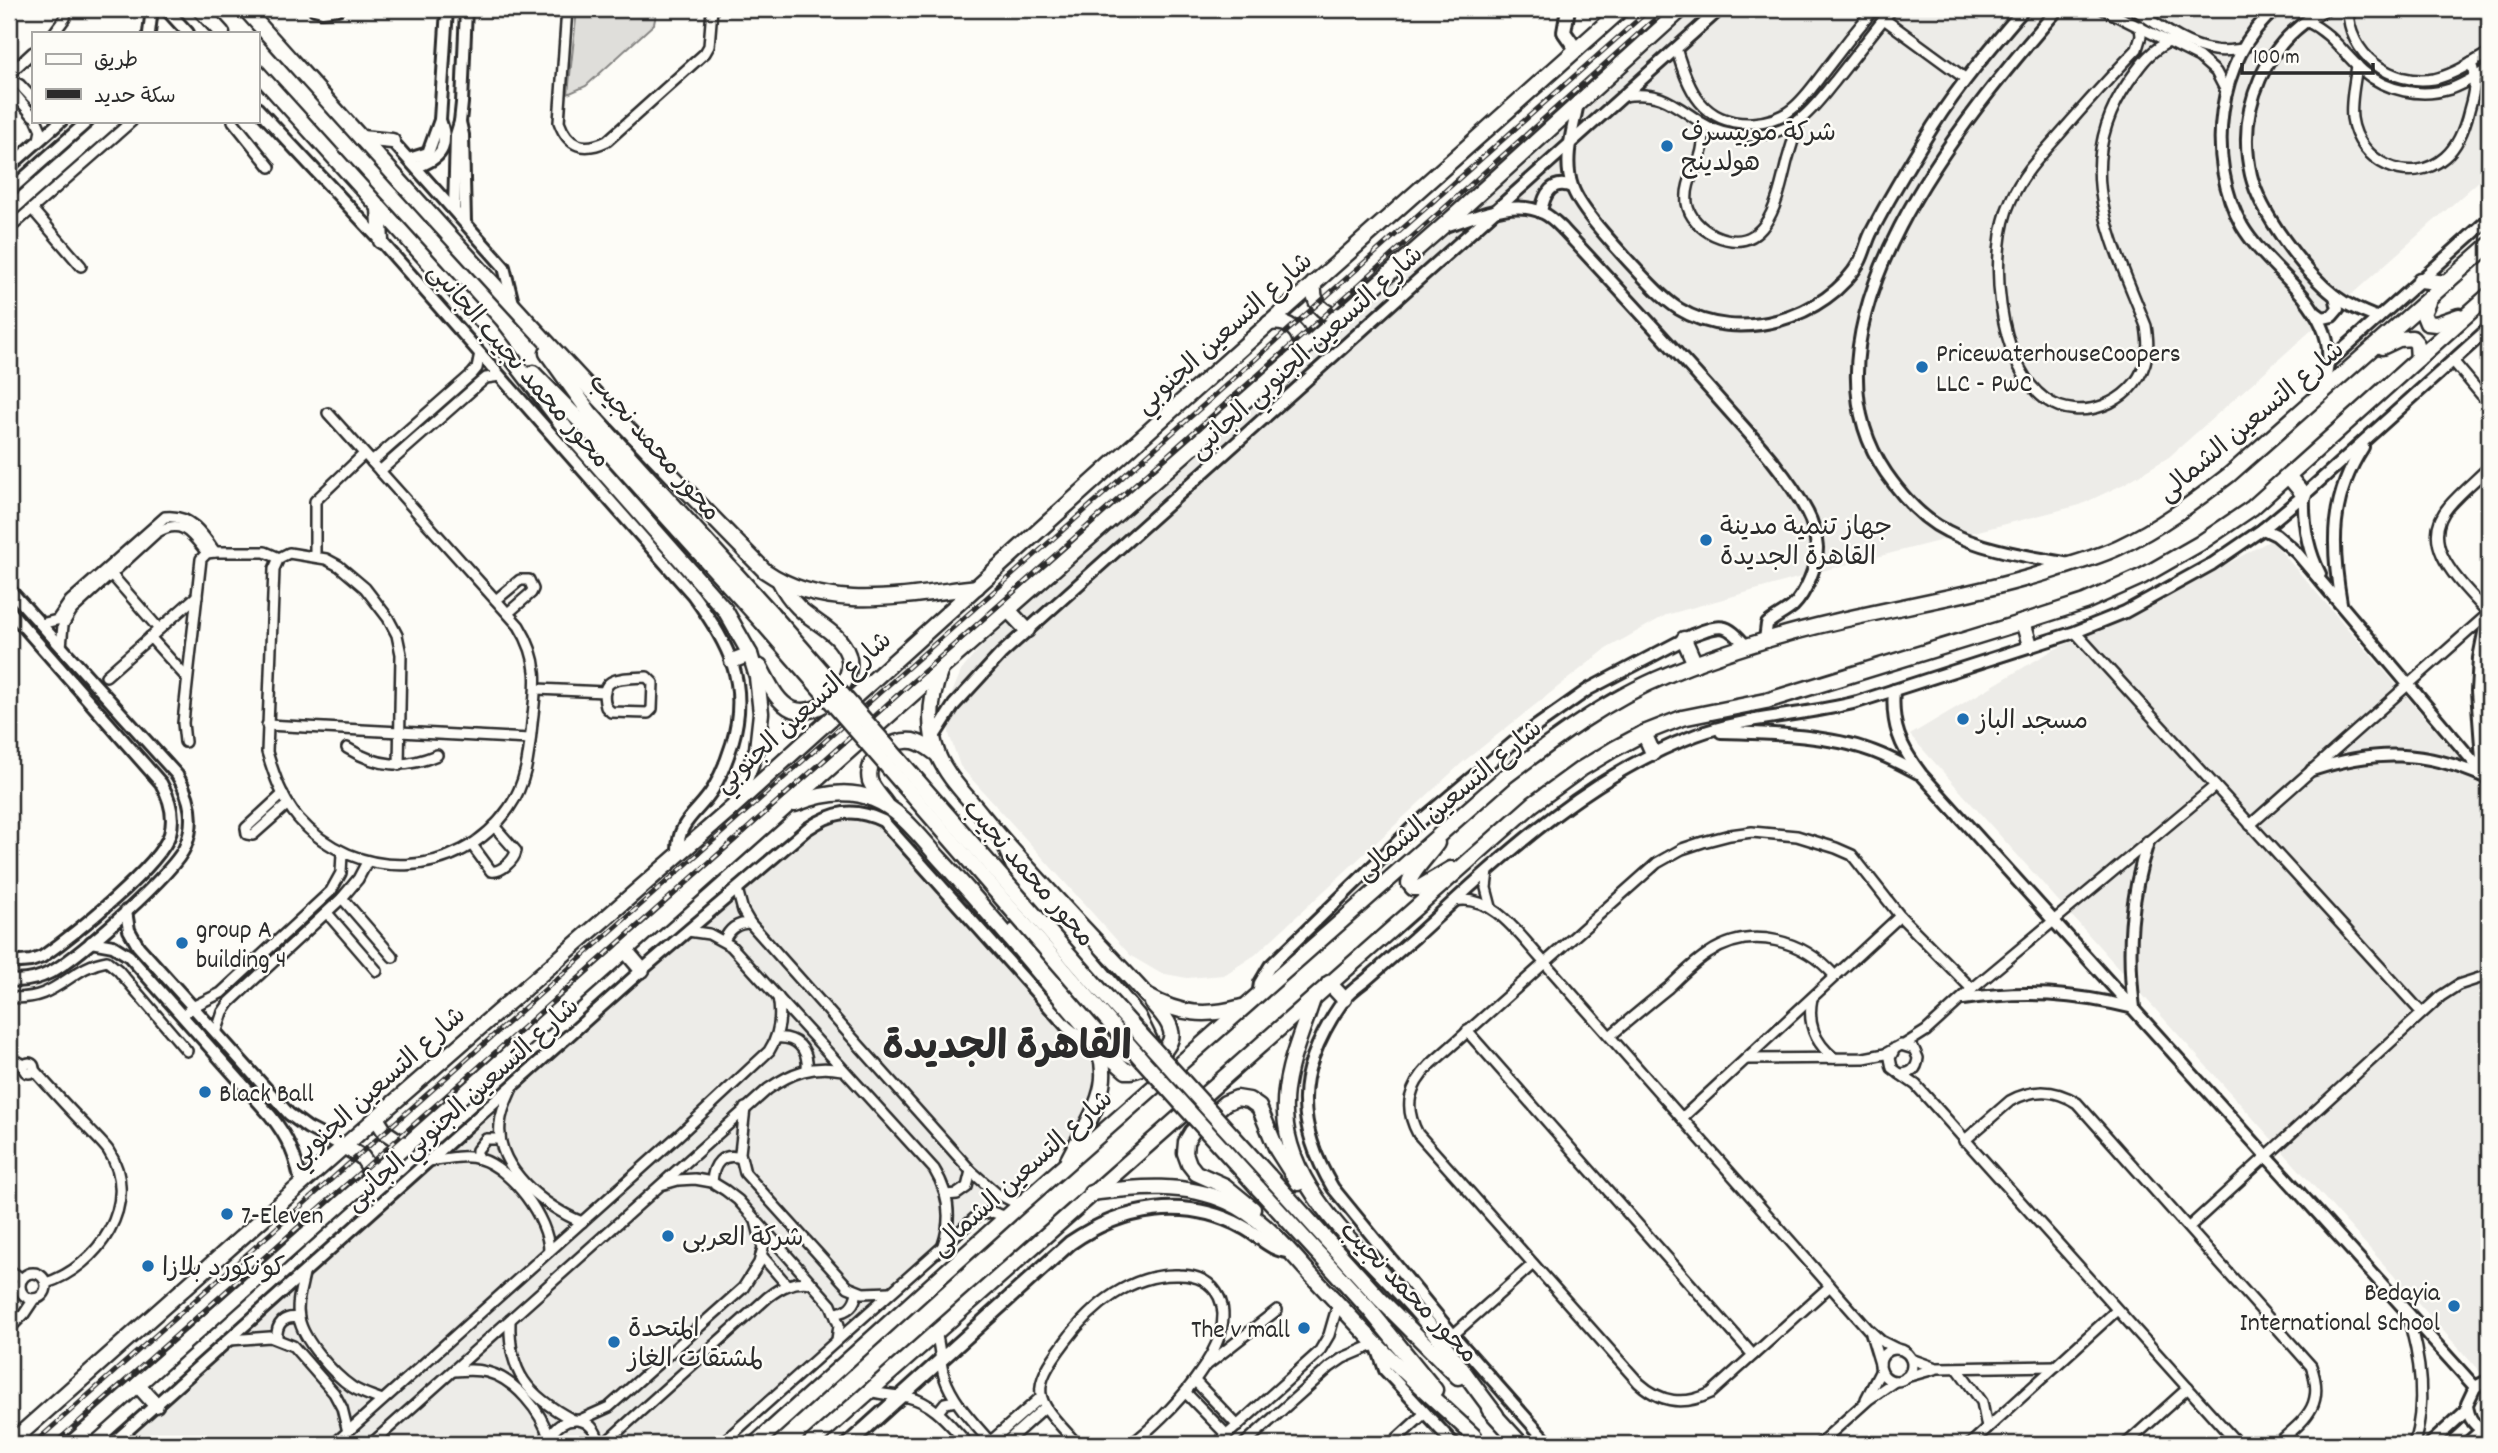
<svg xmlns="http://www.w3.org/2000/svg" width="2498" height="1453" viewBox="0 0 2498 1453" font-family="Dekko,'Playpen Sans Arabic',sans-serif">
  <rect width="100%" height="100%" fill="#fdfcf7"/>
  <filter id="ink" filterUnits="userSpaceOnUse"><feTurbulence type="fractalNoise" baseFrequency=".0143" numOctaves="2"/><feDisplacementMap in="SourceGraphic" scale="14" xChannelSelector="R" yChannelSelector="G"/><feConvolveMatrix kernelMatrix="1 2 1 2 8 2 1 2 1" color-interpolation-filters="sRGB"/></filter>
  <g filter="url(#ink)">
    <!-- built -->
    <g fill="#edece8">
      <path d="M1694 9H2489V172L2169 457 2124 484 2080 505 1833 568 1666 615 1606 649 1463 762 1255 955 1224 975 1187 978 1160 973 1131 956 960 766 949 734 948 703 961 671 983 644Z"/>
      <path d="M2271 540 2489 792V1382L1910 735 2053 650 2139 612Z"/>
      <path d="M845 810 883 824 1090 1058 1100 1088 1086 1125 722 1444H118L815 827Z"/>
    </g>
    <!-- green -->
    <path fill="#dfdeda" stroke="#858482" stroke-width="2" d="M577 9H657L654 24 586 86 568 94Z"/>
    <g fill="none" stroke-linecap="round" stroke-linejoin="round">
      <!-- minor casing -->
      <g stroke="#2b2b2b" stroke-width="14">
        <g id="minor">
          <path d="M567 9 559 122C568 147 584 152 607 141L705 53 709 46 712 9"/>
          <path d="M2103 9 2199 57 2216 72 2227 93"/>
          <path d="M2134 9C2157 24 2186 47 2214 50 2224 52 2233 50 2243 49"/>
          <path d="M2348 9C2348 55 2391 86 2434 79 2454 75 2472 62 2489 53"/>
          <path d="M1884 19 1966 79"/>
          <path d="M2306 21C2333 34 2342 52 2363 71 2386 91 2421 98 2450 89 2464 84 2476 76 2489 69"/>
          <path d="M2140 26 2141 36 2137 49C2110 77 2084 106 2058 136 2041 155 2022 175 2011 200 1987 251 1997 364 2045 399 2080 424 2133 403 2145 363 2149 350 2148 339 2146 326 2113 241 2069 167 2129 81 2141 64 2151 49 2171 41"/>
          <path d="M54 33 65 18 66 9"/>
          <path d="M1676 48C1688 89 1702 125 1752 123 1766 122 1781 118 1792 109 1806 98 1816 82 1827 68 1842 48 1858 28 1874 9"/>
          <path d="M2357 65C2355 82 2350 101 2352 118 2358 162 2410 188 2445 157 2459 145 2465 127 2469 110 2474 93 2477 79 2471 63"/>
          <path d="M9 74 33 52"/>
          <path d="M9 79 20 85 33 99"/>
          <path d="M9 87 33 116"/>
          <path d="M1623 96C1660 90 1673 104 1702 123 1729 141 1772 140 1799 120 1813 110 1824 94 1835 81 1854 57 1873 32 1892 9"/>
          <path d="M37 121 41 130 39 140"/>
          <path d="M233 121 270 167"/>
          <path d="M1704 125C1704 136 1704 146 1700 157 1694 173 1685 184 1687 203 1689 217 1701 229 1714 235 1768 259 1778 197 1787 161 1791 147 1795 133 1800 120"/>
          <path d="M32 209 81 266"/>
          <path d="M9 229 132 121"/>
          <path d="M2453 361 2489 404"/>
          <path d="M328 413 519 626C540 660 537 684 532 723 529 753 527 782 509 808 459 881 355 883 298 818 282 799 274 775 267 752L274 569 279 558 289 553 326 559 339 566 365 588 388 618 397 635 401 654 399 765"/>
          <path d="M372 462 472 374 477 368 480 353"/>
          <path d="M380 471 481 382 486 378 500 376"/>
          <path d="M315 555V501L364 454"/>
          <path d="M111 574 159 629"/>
          <path d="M496 600 520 580H529L533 589 531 593 508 613"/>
          <path d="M2488 613C2464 585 2415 545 2449 506 2461 492 2476 480 2489 467"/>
          <path d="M41 624 57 620 70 601 165 517C190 514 203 534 215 552"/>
          <path d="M2075 632 2422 1013"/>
          <path d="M150 637 187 678"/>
          <path d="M61 647 63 625 72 610 156 533C182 517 191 533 207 553"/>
          <path d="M106 676 197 596"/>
          <path d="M647 677 653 683 652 709 648 713 611 712 606 707C597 674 624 679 647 677Z"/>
          <path d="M537 689 605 692"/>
          <path d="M267 725 530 739"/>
          <path d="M185 742 183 723 185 703 201 559 207 553 215 552H265L279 558"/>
          <path d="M347 748C378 767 404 769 437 755"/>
          <path d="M283 794 246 828 247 834 253 835 288 804"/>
          <path d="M2250 825 2489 613"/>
          <path d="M472 845 491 871C500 873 514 861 516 851L494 826"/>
          <path d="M1488 871 1486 888 1491 907"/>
          <path d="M737 889 743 911 750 923 971 1171 996 1193 1020 1205"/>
          <path d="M342 898 393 957"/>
          <path d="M1455 901C1493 893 1521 938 1544 962L1868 1329 1881 1341 1897 1349"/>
          <path d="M327 913 377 971"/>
          <path d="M688 931 709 934 731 946 934 1169C949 1193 952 1219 943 1245"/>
          <path d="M724 941C729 929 737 923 750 923"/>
          <path d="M9 997C56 1003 69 967 107 961L118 970 187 1051"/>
          <path d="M1812 998C1807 1023 1814 1042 1834 1058"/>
          <path d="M182 1016 192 1007 221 993 331 891 341 873 342 853"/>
          <path d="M1467 1031 1753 1355"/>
          <path d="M216 1033 223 1012 230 1002 342 898 358 879 367 862"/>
          <path d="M1610 1036C1629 1020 1648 1004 1668 988 1681 976 1694 962 1709 953 1752 925 1803 940 1835 976"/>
          <path d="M776 1038C796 1036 809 1049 807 1069"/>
          <path d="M1904 1045 1926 1031 1972 989 2215 786"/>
          <path d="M9 1058 25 1065"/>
          <path d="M1746 1059 1864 1058 1885 1054 1901 1045 1914 1049 1918 1058C1917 1069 1911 1074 1900 1074L1892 1068 1890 1058 1895 1048"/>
          <circle cx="29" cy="1068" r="5"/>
          <path d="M34 1070C51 1089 68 1108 86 1126 93 1134 102 1142 108 1150 143 1203 97 1267 46 1283"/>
          <path d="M1900 1074 1916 1085 2238 1444"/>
          <path d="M512 1088C507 1099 501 1111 500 1124 495 1168 546 1208 582 1222"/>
          <path d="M745 1108 740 1153 745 1173 848 1287 863 1293 891 1292"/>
          <path d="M1682 1118 1900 916"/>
          <path d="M1964 1141 2010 1101C2034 1088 2055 1089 2077 1103L2311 1366C2326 1406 2304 1420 2277 1444"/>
          <path d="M477 1158V1150L486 1139H500"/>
          <path d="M430 1161C446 1159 464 1154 480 1159 511 1168 549 1219 549 1251"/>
          <path d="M712 1182C713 1164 722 1152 741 1158"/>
          <path d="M664 1184 678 1180 695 1179 712 1182 725 1190 738 1200 831 1305 839 1325 837 1340"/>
          <path d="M946 1195 957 1194 967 1187 971 1171"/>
          <path d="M2189 1227 2441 996 2458 985 2489 975"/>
          <path d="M761 1255 787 1285"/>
          <path d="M9 1270 22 1279"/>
          <circle cx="33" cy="1286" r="13"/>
          <path d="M304 1274C301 1289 296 1303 299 1318 303 1340 333 1374 352 1387 361 1393 372 1396 382 1400"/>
          <path d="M1830 1286 1711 1393C1684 1406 1661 1403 1639 1383L1418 1134C1403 1106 1409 1087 1430 1065L1657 863 1682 849 1703 842 1730 835 1752 832 1797 836 1836 848 1852 855 1900 916 1972 989"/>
          <path d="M2406 1311C2420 1354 2427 1400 2414 1444"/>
          <path d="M835 1313C848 1312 855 1305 857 1292"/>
          <path d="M510 1320C508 1373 528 1396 573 1420"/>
          <path d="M9 1329 24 1314 34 1299"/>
          <path d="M936 1332C940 1346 940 1362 944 1376 953 1403 974 1423 992 1444"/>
          <path d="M1871 1334 1880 1364"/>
          <path d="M1453 1335 1533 1264"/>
          <path d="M277 1338C276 1324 284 1315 299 1318"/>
          <path d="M230 1340 270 1337 293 1346 334 1393 342 1408 348 1432"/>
          <circle cx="1896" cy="1365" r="16"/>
          <path d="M1911 1359 1936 1368"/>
          <path d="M1207 1365 1277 1310"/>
          <path d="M1958 1369 1982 1402 1987 1428"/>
          <path d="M454 1371C465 1370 476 1369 487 1372 515 1379 542 1412 549 1438"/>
          <path d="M1906 1377 1938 1368 2056 1366"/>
          <path d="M1195 1381 1238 1426"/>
          <path d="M869 1391C882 1395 895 1395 908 1397 935 1403 950 1425 968 1444"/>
          <path d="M1186 1393 1227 1435"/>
          <path d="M1866 1399 1881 1370"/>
          <path d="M938 1412 945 1403 956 1401"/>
          <path d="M580 1420 609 1407 743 1288 759 1263 763 1248 756 1221"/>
          <path d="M549 1439C561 1412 595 1414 599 1444"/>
          <path d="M990 1442 1040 1398"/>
          <path d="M334 1444 679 1135 769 1051C780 1034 782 1017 778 997"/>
          <path d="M371 1444 768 1089C791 1073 813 1064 842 1070"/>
          <path d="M604 1444 768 1297C781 1287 794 1280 811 1283"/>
          <path d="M721 1444 978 1215 992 1212 1007 1217"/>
          <path d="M1004 1444 1045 1407"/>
          <path d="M1077 1444C1038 1400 1025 1395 1065 1342 1092 1305 1132 1273 1179 1275 1196 1275 1211 1281 1219 1297 1241 1343 1164 1420 1131 1444"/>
          <path d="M1217 1444 1319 1352 1329 1335 1338 1304"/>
          <path d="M1244 1444 1330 1367 1343 1358 1376 1344"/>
          <path d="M1391 1444 1425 1413"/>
          <path d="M1819 1444 1869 1399 1895 1381"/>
          <path d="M1970 1444 2117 1310"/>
          <path d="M2126 1444 2188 1388"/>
        </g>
      </g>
      <!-- tertiary casing -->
      <g stroke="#2b2b2b" stroke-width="16">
        <g id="tertiary">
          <path d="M166 9 188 33"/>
          <path d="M314 9 322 11 338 9"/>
          <path d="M2058 9C1965 116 1787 328 1886 473 1902 496 1922 519 1947 531 1985 551 2028 556 2069 564"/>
          <path d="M2276 9C2216 57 2205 161 2242 226 2264 263 2305 287 2322 326 2333 350 2327 370 2323 394"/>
          <path d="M2326 9C2265 40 2236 109 2251 175 2260 213 2304 272 2335 296 2348 306 2363 312 2378 318"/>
          <path d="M149 33 152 9"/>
          <path d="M1578 103C1573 129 1563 160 1572 186 1579 209 1616 247 1633 266 1647 281 1662 298 1679 309 1737 345 1827 319 1860 261 1865 251 1867 240 1872 231 1890 196 1912 160 1933 126 1960 84 1992 46 2024 9"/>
          <path d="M257 108 381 241 693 595C729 644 750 683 732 744 727 760 721 775 713 789 698 814 677 820 678 853"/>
          <path d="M460 122 463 135 465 222"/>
          <path d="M392 141 504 267 514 307"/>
          <path d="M409 159 428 153 440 120 447 9"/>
          <path d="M9 167 61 121"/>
          <path d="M416 167C441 159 450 147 440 120"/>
          <path d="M9 191 88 121"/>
          <path d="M454 210 456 135 460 122 462 103 466 9"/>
          <path d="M1541 212C1544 194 1552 179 1572 187"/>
          <path d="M1445 226C1473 218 1514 198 1543 213 1550 216 1556 222 1561 227 1615 285 1670 344 1722 403 1752 437 1786 472 1807 512 1813 523 1816 536 1817 548 1817 566 1806 593 1793 606 1785 613 1775 617 1767 624L1765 640"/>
          <path d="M2316 313 2323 318 2332 316 2338 309 2335 296"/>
          <path d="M2330 361 2489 219"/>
          <path d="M2304 495C2303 523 2307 549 2320 574"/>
          <path d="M2263 529 2276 535 2297 553 2489 780"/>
          <path d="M9 589 177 775C191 798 196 821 185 847 174 873 77 959 51 972 38 979 23 982 9 980"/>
          <path d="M2341 603C2331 545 2330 498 2363 447"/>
          <path d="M9 610 161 783C170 799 175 816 170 834 160 866 72 936 42 957L31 961 9 963"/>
          <path d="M1894 690C1891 724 1900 747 1921 774L2475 1387"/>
          <path d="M1721 732C1763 733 1823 735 1863 748 1883 754 1900 763 1918 773"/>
          <path d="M933 738 954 705 1001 654 1720 9"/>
          <path d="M2312 770C2376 749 2425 750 2487 778"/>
          <path d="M2483 773 2477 691 2479 658 2488 613"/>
          <path d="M126 911 129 930 138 946 289 1114 308 1128 343 1146"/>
          <path d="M91 942 113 946 129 956 270 1115C288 1137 297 1158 301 1185"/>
          <path d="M1258 996 1260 983 1270 966 1413 827 1514 742 1589 689 1692 635C1721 624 1726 622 1746 646"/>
          <path d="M1963 999C2024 990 2074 993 2134 1008 2127 950 2130 897 2148 842"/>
          <path d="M1377 1347 1385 1370 1454 1444"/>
          <path d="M2489 1380 2475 1387 2467 1404C2468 1419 2475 1428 2489 1432"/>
          <path d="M112 1444 642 970 807 829C834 811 853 807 883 821L1067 1027 1082 1039 1098 1046"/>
          <path d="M1549 1444 1453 1335 1333 1188C1309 1148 1295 1103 1313 1057 1320 1038 1331 1018 1343 1001 1348 993 1358 986 1366 980 1382 966 1398 952 1414 938 1499 860 1586 776 1696 735 1748 716 1804 716 1857 702L2075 632 2125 612 2212 564 2263 529 2304 495 2489 328"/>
          <path d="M2430 1444 2467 1410"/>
          <path d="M2466 1444 2482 1430"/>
        </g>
      </g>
      <!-- secondary casing -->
      <g stroke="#2b2b2b" stroke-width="18">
        <g id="secondary">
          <path d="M1568 9 1564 32 1576 49"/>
          <path d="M848 1444 1070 1243C1122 1207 1186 1196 1243 1227 1259 1235 1271 1251 1290 1251"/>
        </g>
      </g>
      <!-- primary casing -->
      <g stroke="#2b2b2b" stroke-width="19">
        <g id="primary">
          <path d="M200 9 222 33"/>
          <path d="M245 9C416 199 585 389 765 571 827 614 907 595 977 587"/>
          <path d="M257 72 490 330 569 433 725 610 750 654 757 677 761 713 757 749 738 797"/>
          <path d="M361 138 392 141"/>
          <path d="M379 208 381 241"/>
          <path d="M2420 280 2447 283"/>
          <path d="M1314 283C1312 303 1321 314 1341 316"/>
          <path d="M2428 302 2423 313 2427 323 2436 324 2459 316"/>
          <path d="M1269 323C1289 320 1301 330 1302 350"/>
          <path d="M2382 347 2399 339 2412 338 2417 344 2418 359"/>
          <path d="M547 353 590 413 772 614"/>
          <path d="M533 373 581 422 762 622"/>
          <path d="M2289 477 2304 495"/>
          <path d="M1009 611 1027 630"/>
          <path d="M2023 622 2030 645"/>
          <path d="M1684 639 1695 664"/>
          <path d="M732 661 750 654"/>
          <path d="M760 667C768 681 776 702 792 709 820 720 857 682 848 655 840 632 814 623 798 607 790 599 784 590 779 580"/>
          <path d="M940 672C930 699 927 727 938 755 947 777 967 796 982 815 1034 878 1092 936 1147 996 1180 1015 1206 1017 1242 1007"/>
          <path d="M1644 733 1653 753"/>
          <path d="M795 804C820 794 848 788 873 799 901 810 920 837 940 859 991 914 1038 972 1087 1029 1123 1078 1091 1114 1068 1160"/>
          <path d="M886 804C881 797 873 789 870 781 864 757 893 738 913 741 923 743 930 749 938 755"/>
          <path d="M1437 843C1429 855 1411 872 1409 883L1413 888H1419L1451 869"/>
          <path d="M1007 851 1014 867 1026 883 1138 1016 1153 1047"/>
          <path d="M1015 931 1112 1040 1128 1054 1143 1061"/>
          <path d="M625 950 642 970"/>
          <path d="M1329 983 1344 999"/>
          <path d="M1313 999C1301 1036 1283 1073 1285 1113 1288 1196 1372 1257 1422 1317 1448 1348 1471 1383 1496 1415"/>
          <path d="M1100 1048 1126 1071C1142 1073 1176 1048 1171 1031 1169 1020 1159 1011 1152 1003"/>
          <path d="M376 1118 385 1132 406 1146"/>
          <path d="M343 1146 362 1157 374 1175"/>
          <path d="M1269 1176 1380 1299 1458 1377"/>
          <path d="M1258 1188 1369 1309 1435 1390"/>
          <path d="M1091 1193C1137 1187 1185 1182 1228 1202 1262 1217 1286 1247 1311 1275 1332 1297 1352 1319 1373 1341 1405 1374 1440 1404 1474 1436"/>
          <path d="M1253 1209 1225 1186 1196 1173 1189 1164 1185 1153 1186 1142 1192 1132 1225 1103 1237 1098 1249 1100 1259 1107 1277 1150 1298 1183"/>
          <path d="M138 1385 156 1405"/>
          <path d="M1489 1409 1521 1444"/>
          <path d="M9 1444 376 1118 733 807 1171 411 1622 9"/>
          <path d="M71 1444 942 668 1442 227 1682 9"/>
          <path d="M755 1444 1020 1205 1506 776C1556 738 1608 699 1667 675 1699 661 1733 650 1766 640 1861 611 1960 600 2054 570 2075 563 2098 557 2119 547 2159 528 2194 502 2229 475L2489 245"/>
          <path d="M810 1444 1533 804 1581 769 1614 749 1644 733 1682 718 1766 701 2023 622 2085 602 2143 576 2199 544 2252 508 2489 295"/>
        </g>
      </g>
      <!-- minor -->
      <use href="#minor" stroke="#fdfcf7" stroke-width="9"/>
      <!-- tertiary -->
      <use href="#tertiary" stroke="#fdfcf7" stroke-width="10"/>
      <!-- secondary -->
      <use href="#secondary" stroke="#fdfcf7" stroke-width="12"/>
      <!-- primary -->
      <use href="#primary" stroke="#fdfcf7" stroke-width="14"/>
      <!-- rail casing -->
      <g stroke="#2b2b2b" stroke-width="5">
        <g id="rail">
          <path d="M33 1444 1650 9"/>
          <path d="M54 1444 1294 343 1666 9"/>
        </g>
      </g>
      <!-- rail -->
      <use href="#rail" stroke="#fdfcf7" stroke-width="2.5" stroke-dasharray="8" stroke-linecap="butt"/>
      <!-- primary-bridge casing -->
      <g stroke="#2b2b2b" stroke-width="19" stroke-linecap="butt">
        <g id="primary-bridge">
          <path d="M772 614 1094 983 1269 1176"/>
          <path d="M762 622 1143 1061 1258 1188"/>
        </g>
      </g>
      <!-- primary-bridge -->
      <use href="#primary-bridge" stroke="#fdfcf7" stroke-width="14"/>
    </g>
  </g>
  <!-- markers -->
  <g fill="#1f6fb2" stroke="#fdfcf7" stroke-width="2.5">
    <circle cx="1667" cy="146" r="7"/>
    <circle cx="1922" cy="367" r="7"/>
    <circle cx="1706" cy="540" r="7"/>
    <circle cx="1963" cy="719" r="7"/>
    <circle cx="182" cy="943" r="7"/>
    <circle cx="205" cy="1092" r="7"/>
    <circle cx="227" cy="1214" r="7"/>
    <circle cx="668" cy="1236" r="7"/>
    <circle cx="148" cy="1266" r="7"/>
    <circle cx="2454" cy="1306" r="7"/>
    <circle cx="1304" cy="1328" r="7"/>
    <circle cx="614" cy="1342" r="7"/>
  </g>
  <g text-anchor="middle" stroke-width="5" stroke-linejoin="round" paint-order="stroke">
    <!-- poi labels -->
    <g font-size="26" fill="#2b2b2b" stroke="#fdfcf7" text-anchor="start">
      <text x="1681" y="140">شركة موبيسرف<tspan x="1681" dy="30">هولدينج</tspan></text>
      <text x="1936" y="361">PricewaterhouseCoopers<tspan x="1936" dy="30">LLC - PwC</tspan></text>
      <text x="1720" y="534">جهاز تنمية مدينة<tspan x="1720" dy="30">القاهرة الجديدة</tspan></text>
      <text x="1977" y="728">مسجد الباز</text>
      <text x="196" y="937">group A<tspan x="196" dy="30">building 4</tspan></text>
      <text x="219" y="1101">Black Ball</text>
      <text x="241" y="1223">7-Eleven</text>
      <text x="682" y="1245">شركة العربى</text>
      <text x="162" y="1275">كونكورد بلازا</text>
      <text x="2440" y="1300" text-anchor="end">Bedayia<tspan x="2440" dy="30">International School</tspan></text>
      <text x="628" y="1336">المتحدة<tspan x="628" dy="30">لمشتقات الغاز</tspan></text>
      <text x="1290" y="1337" text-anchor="end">The v mall</text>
    </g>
    <!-- street labels -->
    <g font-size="26" fill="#2b2b2b" stroke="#fdfcf7">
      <text transform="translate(1223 332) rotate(-42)" y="9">شارع التسعين الجنوبي</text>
      <text transform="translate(1305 351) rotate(-42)" y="9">شارع التسعين الجنوبي الجانبى</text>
      <text transform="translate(520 364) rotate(49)" y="9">محور محمد نجيب الجانبى</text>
      <text transform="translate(2250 420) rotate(-40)" y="9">شارع التسعين الشمالى</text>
      <text transform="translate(656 446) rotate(49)" y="9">محور محمد نجيب</text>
      <text transform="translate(802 711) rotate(-42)" y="9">شارع التسعين الجنوبي</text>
      <text transform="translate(1448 799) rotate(-40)" y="9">شارع التسعين الشمالى</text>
      <text transform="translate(1030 872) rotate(49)" y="9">محور محمد نجيب</text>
      <text transform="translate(376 1086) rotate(-42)" y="9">شارع التسعين الجنوبي</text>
      <text transform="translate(461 1103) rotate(-42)" y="9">شارع التسعين الجنوبي الجانبى</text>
      <text transform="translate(1021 1172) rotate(-42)" y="9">شارع التسعين الشمالى</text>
      <text transform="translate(1410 1291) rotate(46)" y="9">محور محمد نجيب</text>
    </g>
    <!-- town labels -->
    <g font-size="40" font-weight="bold" fill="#2b2b2b" stroke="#fdfcf7">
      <text x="1007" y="1058">القاهرة الجديدة</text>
    </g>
  </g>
  <!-- margin -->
  <rect width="2498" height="1453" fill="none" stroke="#fdfcf7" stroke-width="35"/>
  <rect x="18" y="18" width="2463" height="1418" fill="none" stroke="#2b2b2b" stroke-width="2.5" filter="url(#ink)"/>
  <!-- legend -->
  <rect x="32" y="32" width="228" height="91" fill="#fdfcf7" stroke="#a9a8a5" stroke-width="2"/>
  <rect x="46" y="54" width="35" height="10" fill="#fdfcf7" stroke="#a9a8a5" stroke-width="2"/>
  <text x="94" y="66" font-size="21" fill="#2b2b2b">طريق</text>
  <rect x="46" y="89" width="35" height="10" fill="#2b2b2b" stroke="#a9a8a5" stroke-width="2"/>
  <text x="94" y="102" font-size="21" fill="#2b2b2b">سكة حديد</text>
  <!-- scale -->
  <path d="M2242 63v10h131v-10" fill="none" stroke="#2b2b2b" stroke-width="3.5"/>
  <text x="2253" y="63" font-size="21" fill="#2b2b2b" stroke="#fdfcf7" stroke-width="5" paint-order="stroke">100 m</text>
</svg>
